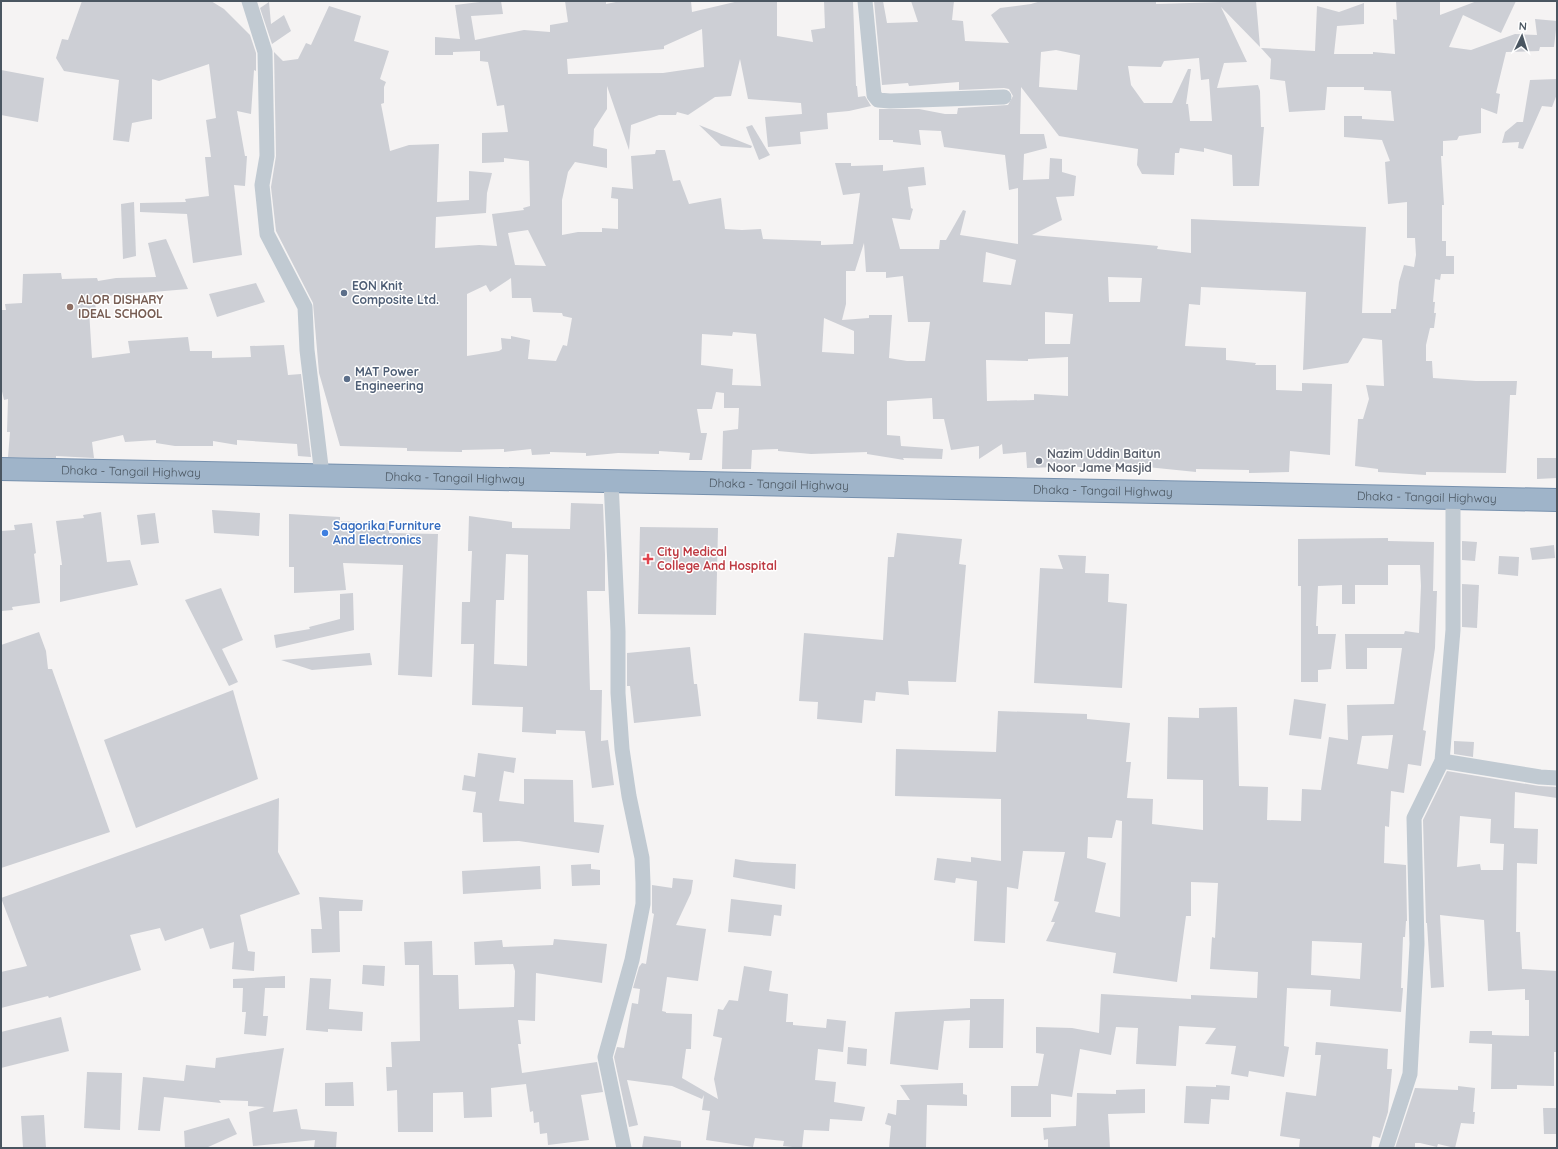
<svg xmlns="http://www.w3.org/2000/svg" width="1558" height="1149" viewBox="0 0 1558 1149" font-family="Quicksand,sans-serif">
  <rect width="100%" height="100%" fill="#f5f3f3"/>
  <!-- building -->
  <g fill="#cdcfd5" fill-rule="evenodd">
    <path d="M82 1H211L224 9 250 35 256 53V71L254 70 251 114 237 111 245 156H247L245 186 234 185 242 255 193 263 187 214 140 212V203L186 202 185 199 209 196 205 157H211L206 120 216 118 209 64 159 81 152 79V119L132 123 129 142 113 140 119 80 64 71 56 58 62 39 68 40Z"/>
    <path d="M488 1H501L503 14 471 16 475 40 524 30 550 32V25L568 22 565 1H606V4L621 1H691L692 12 739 1H777V36L813 42 811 30 825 28 824 1H853L856 86H857L858 97 865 96 871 106 849 111 827 113 828 129 800 132 801 144 768 147 765 117 802 114 801 103 748 99 740 59 731 96 715 97 688 115 677 112 676 115H659L631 125 629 150 607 86V109L594 129 593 146 607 149V168L575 162 568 172 562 200V235L578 232H602V228L618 229V199L611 198 612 187 633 189 631 156 655 154 656 150H665L673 181 680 180 689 204 721 198 725 229 742 230 761 229 763 239 821 241V245L853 244 860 193 843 195 835 163H851V166L883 165V171L924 167 926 185 908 187 911 208 913 209 910 220 892 218 900 249H939L940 240H946L963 210 966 211 960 235 1018 244V188L1009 190 1005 155 944 147 941 131 919 130 921 145 893 142V140H879V109H919L945 114H957L958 108 1008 105 1013 96 1009 89 1004 88 959 90V82L909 86 908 83 882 85 874 1H883L887 23 918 22 911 1H954L952 20 963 21 965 41 1009 43 991 15 1000 8 1031 4 1041 1H1156V4L1256 1 1260 47 1221 7 1247 62 1224 63 1217 88 1258 85 1260 91 1261 127H1264L1259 186H1233L1232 155 1204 148V152L1180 148 1179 153H1175L1174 175 1142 174 1137 165 1138 149 1059 136 1021 87 1020 134H1044L1047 148 1024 154 1023 180 1049 179 1050 158 1062 159V172L1076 176 1074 196 1056 197 1062 220 1032 235 1148 245 1158 246 1157 249 1191 253V219L1366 227 1362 313H1391V309H1396L1399 282 1404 265 1414 267 1416 255 1415 238H1407V202L1388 204 1385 162 1390 161 1382 140 1344 137V116H1362V119L1394 121 1391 91 1364 90V87H1327L1325 110 1289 112 1285 81 1270 79 1271 59 1261 48 1315 51 1317 6 1339 12 1364 3V24L1337 26 1334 54H1373V52L1395 54 1393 19 1397 20 1396 1H1440V15L1477 1H1516L1501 33 1463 15 1449 47 1471 50 1515 34 1537 35 1535 19 1557 21 1554 47H1540L1539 51 1506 52 1496 93 1500 94 1497 114 1481 108V133L1459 136 1457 140 1443 141V156H1441L1444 205H1442V241H1446V256H1454V274H1441L1440 280 1435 279 1433 302H1435L1434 313H1436L1434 328H1430L1426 345V361H1432L1433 378 1476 381H1517L1516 395H1510L1506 473 1426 472V475L1378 472V469L1355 466 1358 419H1363L1369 399 1366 385 1384 386 1382 340 1363 338 1348 363 1303 370 1306 292 1201 287 1200 305 1189 304 1185 346 1226 348V360L1256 363 1255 365H1276V390L1302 391V383L1332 384 1330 455 1290 451 1289 472 1249 473V470L1196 469V472L1147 467H1079L1058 463V467L1027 468 1026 452 1003 454 1002 444 979 459V446L951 450 944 419H933L932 398 887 401V435L900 436 901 446 943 449 942 459 903 458 904 460 867 454V452L811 454 778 451V449L752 450 751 469H722L723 431 738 429 739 408H724V393L716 392 712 409H697L701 433H707L702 460H689L690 453 659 451V454L618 453 586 456V453L550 452V454L532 455 531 449 504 452V449L462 450V452L407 451V448L340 446 319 373 313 303 276 231 271 187 276 156 274 52 283 61 298 59 306 43 311 45 329 6 361 16 354 41 389 51 380 79 386 82 384 87V103L381 104 390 151 409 145 439 144 437 202 469 200V171L492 173 487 193 486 213 436 217 435 248 479 245 497 246 492 214 524 210 523 208 530 206 529 161 504 158V162L482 163V133L508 132 504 105 497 106 488 62 480 61V51L453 52V55H435V37L460 39 455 5ZM702 29 704 67 663 73 568 74 567 59 664 49V46ZM1056 50 1080 55 1077 90 1039 87 1041 52ZM1199 58 1201 80 1209 79 1212 121H1190L1188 104H1186L1191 69H1188L1172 103H1144L1131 85 1128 66 1161 67 1164 61ZM528 230 546 266 515 265 508 233ZM864 243 866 272H886V278L903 276 908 322H930L925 361H907L889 358 892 315H869V318L842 320 846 304V271H855ZM986 252 1016 260 1011 285 983 282ZM1108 277 1142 278 1140 302H1109ZM511 278 512 298H531L533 312 562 313 563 316 572 318 567 346 563 345 556 361 528 359 530 340 511 336V339L501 338 502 349 499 351 467 356V294L486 285 490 292ZM1045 312 1073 314 1070 344H1045ZM824 318 854 331V354L822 352ZM733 332 756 334 761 386 732 385 733 369 701 365 702 334 732 336ZM1068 357V396L1034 394V400L987 401 986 360 1028 361V359Z"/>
    <path d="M269 2 271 24 284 15 291 31 272 44 260 8Z"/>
    <path d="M1 70 44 78 38 122 1 115Z"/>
    <path d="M1557 79V94L1552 107 1542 106 1523 149 1518 148 1519 142 1502 143 1505 132 1517 122H1523L1530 80Z"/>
    <path d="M699 125 752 146 751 148 721 146Z"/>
    <path d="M752 125 770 155 759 160 746 127Z"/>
    <path d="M134 202 136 256 123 259 121 204Z"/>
    <path d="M166 239 188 289 94 297 96 309 89 310 92 358 130 353 128 341 188 337 190 351H212V358L251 357 250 346 284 345 288 375 301 374 311 457 298 456 297 444 237 440V445L213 441V446H175L156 443V440L125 442 123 435 92 442 94 458 56 456V458L8 457 10 432H7L8 399 4 400 1 387V310H6L5 304 22 303 23 274 61 273 62 279 97 278 98 281 116 278 156 277 148 243Z"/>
    <path d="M256 283 265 302 217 317 209 294Z"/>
    <path d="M1537 458H1557V478L1537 479Z"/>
    <path d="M571 503 603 504 605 555V591H587L590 690H602L601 741 608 740 614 785 592 788 585 731 556 730V734L522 732 523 707 472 705 474 644H461L462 602H470L472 551H468L469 516 512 522V528L570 529ZM506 554 528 555 527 666 494 664 496 600H504Z"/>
    <path d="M212 510 260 513 259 536 214 533Z"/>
    <path d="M101 512 107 562 130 560 138 585 60 602V565H62L56 521 84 518 83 515Z"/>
    <path d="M155 513 159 543 141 545 137 515Z"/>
    <path d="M289 514 340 517V521L389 523V533L438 534 432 677 398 675 403 565 343 563 346 590 294 593V567H289Z"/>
    <path d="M32 523 36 553 34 554 40 603 12 607 13 610 1 611V531L15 530 14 525Z"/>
    <path d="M640 527 718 528 716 615 638 614Z"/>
    <path d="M897 533 962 539 959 564 966 565 956 682 908 681 909 695 876 692 875 701 864 700 862 723 817 719 818 702 799 701 804 633 883 640 888 557H894Z"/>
    <path d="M1388 538V541L1434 542 1433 591H1437L1435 648 1423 730 1426 731 1421 766 1408 764 1404 793 1391 791 1389 827 1385 826 1384 863 1406 865 1407 921H1406L1405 937H1403L1401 988H1403L1401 1012 1330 1006 1331 990 1287 988 1284 1046 1289 1047 1284 1077 1249 1071 1248 1077 1231 1074 1236 1046 1205 1044 1216 1028 1179 1026 1176 1066 1136 1064 1138 1028 1116 1027 1111 1055 1080 1049 1072 1097 1051 1094V1117H1011V1086H1038L1044 1054 1036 1053V1027L1072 1028 1099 1033 1101 994 1191 999V995L1257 998 1258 972 1210 969 1212 937 1215 938 1218 883 1191 882V916H1186L1177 982 1113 973 1116 953 1046 941 1055 922H1051L1059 902 1054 901 1065 852 1023 851 1018 889 1007 887 1005 943 974 941 977 881 956 878 955 883 934 880 937 858 971 862V857L1001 861V799L895 796 896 749 996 752 998 711 1087 714V719L1130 723 1126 762H1131L1127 798 1153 799 1152 824 1203 830V780L1167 779 1168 717 1199 718V708L1237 707 1239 786 1268 787 1267 820 1301 821 1302 789 1321 790 1329 737 1348 740 1347 705 1394 704 1402 648H1367V669H1346L1345 634H1404L1405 631 1419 633 1421 586 1420 565H1388V585H1355V604H1342V585L1318 586 1316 626H1318V634H1336L1331 669 1318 670V682H1301V586H1298V539ZM1393 735 1388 769 1357 764 1362 736ZM1116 820 1122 821 1120 917 1095 912 1106 863 1087 858 1088 837 1112 838ZM1312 941 1362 943 1360 979 1311 975Z"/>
    <path d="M1462 541 1477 542 1475 561 1462 560Z"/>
    <path d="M1554 545 1555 558 1532 560 1530 548Z"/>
    <path d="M1058 555 1086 556 1085 573 1109 574 1108 602 1127 604 1122 688 1034 683 1040 568 1063 569Z"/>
    <path d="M1499 556 1519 557 1518 576 1498 574Z"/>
    <path d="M1462 584 1479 585 1477 628 1462 627Z"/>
    <path d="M221 588 243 640 222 649 238 682 229 686 185 600Z"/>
    <path d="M353 593 354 630 276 648 274 635 310 629 309 627 340 619V594Z"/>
    <path d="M39 632 46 651 48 669H52L110 832 1 868V645Z"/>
    <path d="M690 647 694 684H697L701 716 634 723 630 686H627V653Z"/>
    <path d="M370 653 372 665 312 670 281 660Z"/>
    <path d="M233 690 258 779 136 828 104 740Z"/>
    <path d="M1294 699 1326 704 1321 739 1289 735Z"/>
    <path d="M1454 741 1474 742 1473 757 1454 754Z"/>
    <path d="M478 753 516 758 514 773 504 771 499 801 524 804V779L573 780 574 822 604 825 599 853 519 841 483 842 482 813 473 812 476 792 462 790 464 775 475 777Z"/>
    <path d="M1447 771 1539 786 1557 787V798L1515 792 1514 828 1538 829 1537 864 1517 863 1516 932H1520L1522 969 1557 971V1052H1554V1086L1517 1085V1089H1491L1492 1044 1469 1043 1470 1031H1492V1035L1529 1036V1000H1525V989L1488 991 1484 920 1440 915 1444 987 1431 988 1427 923H1426L1423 820ZM1460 816 1491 819 1490 843 1504 844 1503 870H1481L1480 864 1457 867Z"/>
    <path d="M279 798 278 852 300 894 240 915 248 951 255 952 254 971 232 969 234 942 210 949 203 928 165 941 160 928 130 935 141 970 49 998 48 996 1 1008V972L27 966 1 898Z"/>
    <path d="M735 859 752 862 796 864 795 889 733 877Z"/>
    <path d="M591 864V869L600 870V885L572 886 571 865Z"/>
    <path d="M540 866 541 889 463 894 462 871Z"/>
    <path d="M673 878 693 880 691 893 676 925 706 929 698 981 667 977 662 1011 666 1012V1013L692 1014 691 1049H686L682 1078 718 1099 714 1079 722 1038 713 1036 718 1009 723 1010 729 1000 738 1001 744 966 772 971 769 991 788 994 786 1022H793V1025L826 1028 827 1019 846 1021 843 1052 818 1049 815 1080 836 1082 834 1102 865 1107 862 1121 830 1119 829 1131 804 1130 802 1148 783 1146 784 1141 755 1138 753 1147 706 1140 710 1111 702 1110 704 1095 702 1099 672 1086 627 1080 638 1125 629 1127 614 1057 617 1047 624 1048 632 1003 638 1004 640 989 633 988 639 967 642 963 646 964 654 914 652 913V885L672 888Z"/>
    <path d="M319 897 363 900 362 911H339L340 952 312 953 311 929H322Z"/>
    <path d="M731 899 782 905 781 916 774 915 771 936 728 932Z"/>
    <path d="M554 939 607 944 602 983 536 973 535 1021 518 1020 521 1044H518L522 1073 597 1062 603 1092 581 1095 589 1140 548 1145 547 1133 540 1134 539 1122 534 1123 533 1111 530 1112 526 1084 491 1088 492 1117 464 1118 463 1092 433 1093V1132H398L397 1090 387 1091 386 1067H392L391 1042 420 1041 419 965H405L404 942 432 941 433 975H458L459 1009 514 1007 515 971 513 964 475 965 474 942 502 940 503 947 553 945Z"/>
    <path d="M363 965 385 966 384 986 362 984Z"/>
    <path d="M285 976V988H265L263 1016H268L266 1036 244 1034 246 1012H242L243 988H233V979Z"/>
    <path d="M310 978 331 979 329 1009 363 1012 362 1031 328 1029V1032L306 1030Z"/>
    <path d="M970 999H1004L1003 1048H969L970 1020 944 1021 938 1070 890 1064 895 1012 970 1008Z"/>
    <path d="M61 1017 69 1051 1 1068V1032Z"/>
    <path d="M1316 1042 1388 1049 1387 1069H1392L1388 1112 1380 1138 1373 1136 1371 1148H1299L1300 1139 1280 1136 1286 1092 1316 1096 1321 1055H1315Z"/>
    <path d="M848 1047 867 1049 866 1066 847 1064Z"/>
    <path d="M284 1048 273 1112 297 1109 301 1129 337 1132 336 1148H314L315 1140 253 1146 249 1112 265 1107 248 1106V1101L219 1100 221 1103 164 1097 160 1131 138 1130 143 1077 184 1081 186 1065 215 1068 216 1058Z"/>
    <path d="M87 1072 122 1073 120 1130 84 1128Z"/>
    <path d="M353 1082 354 1106H325V1083Z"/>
    <path d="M963 1083V1094L967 1095V1106L927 1105 926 1148H889L891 1126 885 1124 888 1113 896 1115 897 1100H910L900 1085Z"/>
    <path d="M1216 1085 1230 1086 1229 1100 1211 1099 1209 1124 1184 1123 1186 1086 1216 1087Z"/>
    <path d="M1458 1086 1475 1088 1473 1112H1475L1474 1124 1461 1123 1455 1148 1438 1144 1437 1147 1420 1143H1415V1148H1395L1415 1088 1458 1090Z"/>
    <path d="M1145 1089V1113L1108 1114 1110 1148H1048V1139L1044 1140 1043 1128 1076 1126 1077 1093 1116 1094V1090Z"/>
    <path d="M1543 1108H1557V1134H1544Z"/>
    <path d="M44 1115 46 1148H23L21 1116Z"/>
    <path d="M229 1118 237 1134 206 1148H185L184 1131Z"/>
    <path d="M644 1136 681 1141V1148H642Z"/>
  </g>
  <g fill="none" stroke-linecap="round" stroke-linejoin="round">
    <!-- trunk casing -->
    <g stroke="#7690ad" stroke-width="24">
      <g id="trunk">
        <path id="s1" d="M1 469 1557 500"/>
      </g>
    </g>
    <!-- minor -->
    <g stroke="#c1cad2" stroke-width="15">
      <path d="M249 1 265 52 267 156 262 185 267 234 305 307 307 350 322 475"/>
      <path d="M865 1 874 95 878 100 890 101 1004 97"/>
      <path d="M611 481 618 631V693L622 749 629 796 642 858 643 883V904L632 960 605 1057 624 1148"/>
      <path d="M1442 761 1540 777 1557 778"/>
      <path d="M1386 1148 1410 1074 1417 944 1414 818 1442 761 1453 630V498"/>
    </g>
    <!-- trunk -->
    <use href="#trunk" stroke="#9fb4c9" stroke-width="22"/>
  </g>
  <!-- markers -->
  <g fill="#5c6f8a" stroke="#fff" stroke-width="1.5">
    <circle cx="344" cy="293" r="4"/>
    <circle cx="347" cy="379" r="4"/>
  </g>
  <circle fill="#8d6e63" stroke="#fff" stroke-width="1.5" cx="70" cy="307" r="4"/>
  <circle fill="#6b7280" stroke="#fff" stroke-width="1.5" cx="1039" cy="461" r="4"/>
  <circle fill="#3f7fe0" stroke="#fff" stroke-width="1.5" cx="325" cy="533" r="4"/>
  <path fill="#e0444e" stroke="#fff" stroke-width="1.5" d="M646 553h4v4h4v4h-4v4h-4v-4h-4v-4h4z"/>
  <g text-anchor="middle" stroke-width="3" stroke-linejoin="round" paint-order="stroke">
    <!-- service labels -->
    <g font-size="12" font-weight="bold" fill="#4e5e75" stroke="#fff" text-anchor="start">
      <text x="352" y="290">EON Knit<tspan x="352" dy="14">Composite Ltd.</tspan></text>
      <text x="355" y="376">MAT Power<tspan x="355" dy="14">Engineering</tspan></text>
    </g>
    <!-- education labels -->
    <g font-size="12" font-weight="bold" fill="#785e54" stroke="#fff" text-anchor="start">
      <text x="78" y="304">ALOR DISHARY<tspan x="78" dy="14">IDEAL SCHOOL</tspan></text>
    </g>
    <!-- worship labels -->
    <g font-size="12" font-weight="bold" fill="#5b616d" stroke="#fff" text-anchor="start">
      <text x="1047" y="458">Nazim Uddin Baitun<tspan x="1047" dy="14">Noor Jame Masjid</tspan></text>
    </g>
    <!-- street labels -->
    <g font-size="12" fill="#4a5661" stroke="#fff">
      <text dy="4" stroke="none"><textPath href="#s1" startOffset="130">Dhaka - Tangail Highway</textPath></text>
      <text dy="4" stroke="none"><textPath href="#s1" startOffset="454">Dhaka - Tangail Highway</textPath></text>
      <text dy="4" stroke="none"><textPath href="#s1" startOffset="778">Dhaka - Tangail Highway</textPath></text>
      <text dy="4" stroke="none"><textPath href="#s1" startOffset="1102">Dhaka - Tangail Highway</textPath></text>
      <text dy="4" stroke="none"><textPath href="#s1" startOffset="1426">Dhaka - Tangail Highway</textPath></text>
    </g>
    <!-- shop labels -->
    <g font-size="12" font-weight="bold" fill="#366cbe" stroke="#fff" text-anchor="start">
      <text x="333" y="530">Sagorika Furniture<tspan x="333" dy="14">And Electronics</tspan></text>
    </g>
    <!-- health labels -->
    <g font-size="12" font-weight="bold" fill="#be3a42" stroke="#fff" text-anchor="start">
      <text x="657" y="556">City Medical<tspan x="657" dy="14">College And Hospital</tspan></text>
    </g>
  </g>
  <!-- border -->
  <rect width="1558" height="1149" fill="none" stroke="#4a5661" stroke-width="4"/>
  <!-- north arrow -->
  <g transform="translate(1522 36) rotate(4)" stroke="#ffffff" stroke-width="3" paint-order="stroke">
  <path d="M0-3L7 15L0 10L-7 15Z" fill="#4a5661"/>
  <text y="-6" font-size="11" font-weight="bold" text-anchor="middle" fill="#4a5661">N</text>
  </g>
</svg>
